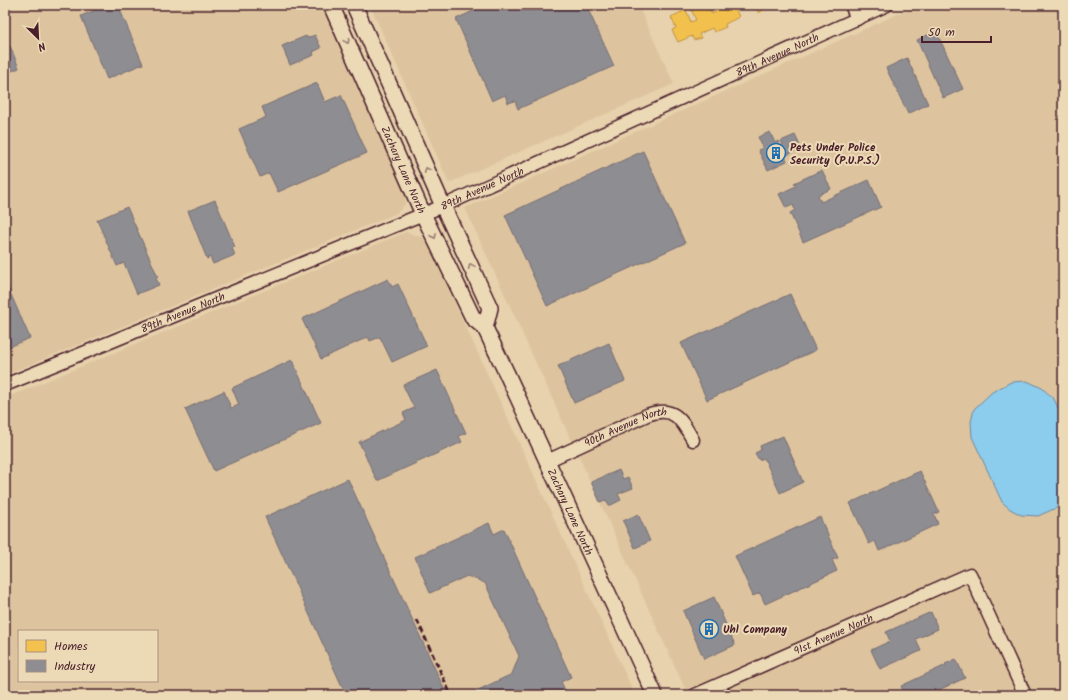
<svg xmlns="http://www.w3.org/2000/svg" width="1068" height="700" viewBox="0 0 1068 700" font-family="Kalam,sans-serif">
  <rect width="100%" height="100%" fill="#e7d2ad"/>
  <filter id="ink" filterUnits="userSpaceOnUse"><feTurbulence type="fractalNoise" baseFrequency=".025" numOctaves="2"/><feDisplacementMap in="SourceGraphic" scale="8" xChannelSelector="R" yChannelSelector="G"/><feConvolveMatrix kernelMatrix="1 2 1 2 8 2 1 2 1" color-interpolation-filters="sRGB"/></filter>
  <g filter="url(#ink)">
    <!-- built -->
    <g fill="#ddc49e" fill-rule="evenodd">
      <path d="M5 5H322L405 191 406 198 405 204 400 210 395 214 5 375Z"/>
      <path d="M370 5H638L674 84 449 183Z"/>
      <path d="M918 5H1063V695H688L465 208Z"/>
      <path d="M406 232 425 238 635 695H5V398ZM19 631H157V681H19Z"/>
    </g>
    <!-- water -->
    <path fill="#8ccced" stroke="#72879f" d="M1027 381 1042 388 1054 399 1063 418V505L1038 516 1021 515 1010 509 1002 502 972 437 971 422 974 409 992 392 1011 382Z"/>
    <!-- homes -->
    <g fill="#f2c14e" stroke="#c09044">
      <path d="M700 5H708L712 14 716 12 713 5H732V6L734 5 739 17 725 24 726 27 714 32 712 28 699 34 701 38 694 40 692 36 678 42 672 30 676 28 671 17 686 10 691 22 696 20 691 9Z"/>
      <path d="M753 5H762L764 9 759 13Z"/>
    </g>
    <!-- industry -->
    <g fill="#8d8d92" stroke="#796c73">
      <path d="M107 5H118L143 64 107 79 81 16Z"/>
      <path d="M486 5H586L614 66 518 109 515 101 508 103 505 95 492 101 456 19Z"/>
      <path d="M936 31 963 89 943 98 917 40Z"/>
      <path d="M315 35 321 48 313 52 314 55 290 65 282 46 306 36 307 38Z"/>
      <path d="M10 46 19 68 5 74V48Z"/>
      <path d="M907 58 928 104 908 114 886 68Z"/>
      <path d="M317 83 325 102 341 95 367 153 278 192 269 173 260 177 239 129 266 117 262 107Z"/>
      <path d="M770 132 775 143 778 141 780 146 783 145 781 141 795 135 801 148 785 156 787 161 768 170 758 150 763 148 758 137Z"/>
      <path d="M643 151 685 243 547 306 505 215Z"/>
      <path d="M822 170 831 189 818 195 821 202 869 180 881 207 803 242 790 213 795 210 793 205 786 208 779 194 796 186 794 183Z"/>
      <path d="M215 200 235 247 232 248 235 255 213 264 210 257 207 259 188 211Z"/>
      <path d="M127 207 158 277 156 278 159 285 137 294 124 263 117 266 97 220Z"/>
      <path d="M388 279 392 287 398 284 427 346 392 362 380 337 370 341 368 337 321 359 302 319Z"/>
      <path d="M5 281 30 338 5 349Z"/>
      <path d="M790 294 816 350 707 400 681 343Z"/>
      <path d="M609 343 625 381 574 403 558 366Z"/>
      <path d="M292 360 321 423 214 471 185 409 224 391 231 408 239 405 232 388Z"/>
      <path d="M437 370 466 433 459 436 462 442 377 481 359 442 406 420 403 413 414 408 403 385Z"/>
      <path d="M783 436 803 482 780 493 764 458 759 460 755 453 761 450 760 446Z"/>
      <path d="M619 470 623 479 628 477 633 488 618 494 621 500 609 506 606 500 600 502 591 482Z"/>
      <path d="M920 471 939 512 934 514 938 524 879 551 875 541 869 544 850 503Z"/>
      <path d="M348 479 447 695H346L265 517Z"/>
      <path d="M638 514 650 541 635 548 623 521Z"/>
      <path d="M820 517 838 558 832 560 837 571 765 604 760 593 753 596 735 556Z"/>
      <path d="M489 523 494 534 504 529 571 677 561 682 566 692 560 695H478L476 691 512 674 519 656 485 583 467 576 430 593 415 557Z"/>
      <path d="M714 597 735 645 704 659 683 611Z"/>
      <path d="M931 612 938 629 916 639 921 651 880 669 871 650 890 641 886 632Z"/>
      <path d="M956 659 965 678 928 695H905L901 686 946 665 945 664Z"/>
    </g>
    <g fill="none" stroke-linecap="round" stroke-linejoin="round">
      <!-- minor casing -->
      <g stroke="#4a1f2b" stroke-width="15">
        <g id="minor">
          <path d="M851 5 857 19"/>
          <path id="s1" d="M5 385 443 206 887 5"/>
          <path id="s2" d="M547 461 647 415C674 405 681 419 693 440"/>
          <path id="s3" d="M695 695 970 574 1025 695"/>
        </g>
      </g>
      <!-- major casing -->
      <g stroke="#4a1f2b" stroke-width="18">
        <g id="major">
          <path id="s4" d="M331 5 423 214 473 318 485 328 507 374 655 695"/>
          <path d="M354 5 443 206 490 308 485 328"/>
        </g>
      </g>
      <!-- minor -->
      <use href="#minor" stroke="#ecdab7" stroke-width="12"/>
      <!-- major -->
      <use href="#major" stroke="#ecdab7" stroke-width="15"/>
      <!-- rail -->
      <path stroke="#4a1f2b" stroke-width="3" stroke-dasharray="6 3" stroke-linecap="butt" d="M417 620 451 695"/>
    </g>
    <!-- one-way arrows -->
    <defs><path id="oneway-chevron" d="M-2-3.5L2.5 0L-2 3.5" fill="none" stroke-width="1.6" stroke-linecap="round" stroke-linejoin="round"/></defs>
    <g stroke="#9b7c71">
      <use href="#oneway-chevron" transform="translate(347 41) rotate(66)"/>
      <use href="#oneway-chevron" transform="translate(427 170) rotate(-114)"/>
      <use href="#oneway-chevron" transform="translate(434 236) rotate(65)"/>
      <use href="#oneway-chevron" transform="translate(471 266) rotate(-114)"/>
    </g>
  </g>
  <!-- icons -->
  <defs>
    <g id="building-ring" transform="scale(1)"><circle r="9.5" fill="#ecdab7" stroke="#1f6fb2" stroke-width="1.5"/><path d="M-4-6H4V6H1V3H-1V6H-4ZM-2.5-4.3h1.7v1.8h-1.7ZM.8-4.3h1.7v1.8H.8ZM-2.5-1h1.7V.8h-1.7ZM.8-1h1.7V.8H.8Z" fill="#1f6fb2"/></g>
  </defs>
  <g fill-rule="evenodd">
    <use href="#building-ring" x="776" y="153"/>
    <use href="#building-ring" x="709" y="629"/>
  </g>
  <g text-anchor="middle" stroke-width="4" stroke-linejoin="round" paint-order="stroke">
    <!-- street labels -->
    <g font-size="11" fill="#4a1f2b" stroke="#ecdab7">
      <text dy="4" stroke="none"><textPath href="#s1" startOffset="840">89th Avenue North</textPath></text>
      <text dy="4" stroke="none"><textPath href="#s4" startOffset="180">Zachary Lane North</textPath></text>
      <text dy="4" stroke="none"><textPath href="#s1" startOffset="516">89th Avenue North</textPath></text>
      <text dy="4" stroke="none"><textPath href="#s1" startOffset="192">89th Avenue North</textPath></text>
      <text dy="4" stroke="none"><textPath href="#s2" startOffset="86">90th Avenue North</textPath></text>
      <text dy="4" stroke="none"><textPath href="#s4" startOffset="562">Zachary Lane North</textPath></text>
      <text dy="4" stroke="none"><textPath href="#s3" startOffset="151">91st Avenue North</textPath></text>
    </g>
    <!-- poi labels -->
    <g font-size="11" font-weight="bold" fill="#4a1f2b" stroke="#ecdab7" text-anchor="start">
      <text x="790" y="151">Pets Under Police<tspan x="790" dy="13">Security (P.U.P.S.)</tspan></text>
      <text x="723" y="633">Uhl Company</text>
    </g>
  </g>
  <!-- margin -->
  <rect width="1068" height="700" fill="none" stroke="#ecdab7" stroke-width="20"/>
  <rect x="10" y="10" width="1048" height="680" fill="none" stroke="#4a1f2b" stroke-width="1.5" filter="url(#ink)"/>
  <!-- legend -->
  <rect x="18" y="630" width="140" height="52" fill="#ecdab7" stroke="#ab8f7f"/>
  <rect x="26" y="640" width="20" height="12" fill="#f2c14e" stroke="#ab8f7f"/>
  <text x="54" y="650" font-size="12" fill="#4a1f2b">Homes</text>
  <rect x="26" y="660" width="20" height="12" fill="#8d8d92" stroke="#ab8f7f"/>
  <text x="54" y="670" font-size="12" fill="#4a1f2b">Industry</text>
  <!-- north arrow -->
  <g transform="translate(38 38) rotate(156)" stroke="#ecdab7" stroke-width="3" paint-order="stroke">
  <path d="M0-3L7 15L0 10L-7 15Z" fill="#4a1f2b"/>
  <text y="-6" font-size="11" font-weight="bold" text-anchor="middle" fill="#4a1f2b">N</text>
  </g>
  <!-- scale -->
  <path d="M922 36v6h69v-6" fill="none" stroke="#4a1f2b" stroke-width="2"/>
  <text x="928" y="36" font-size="12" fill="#4a1f2b" stroke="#ecdab7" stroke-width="3" paint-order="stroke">50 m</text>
</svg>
